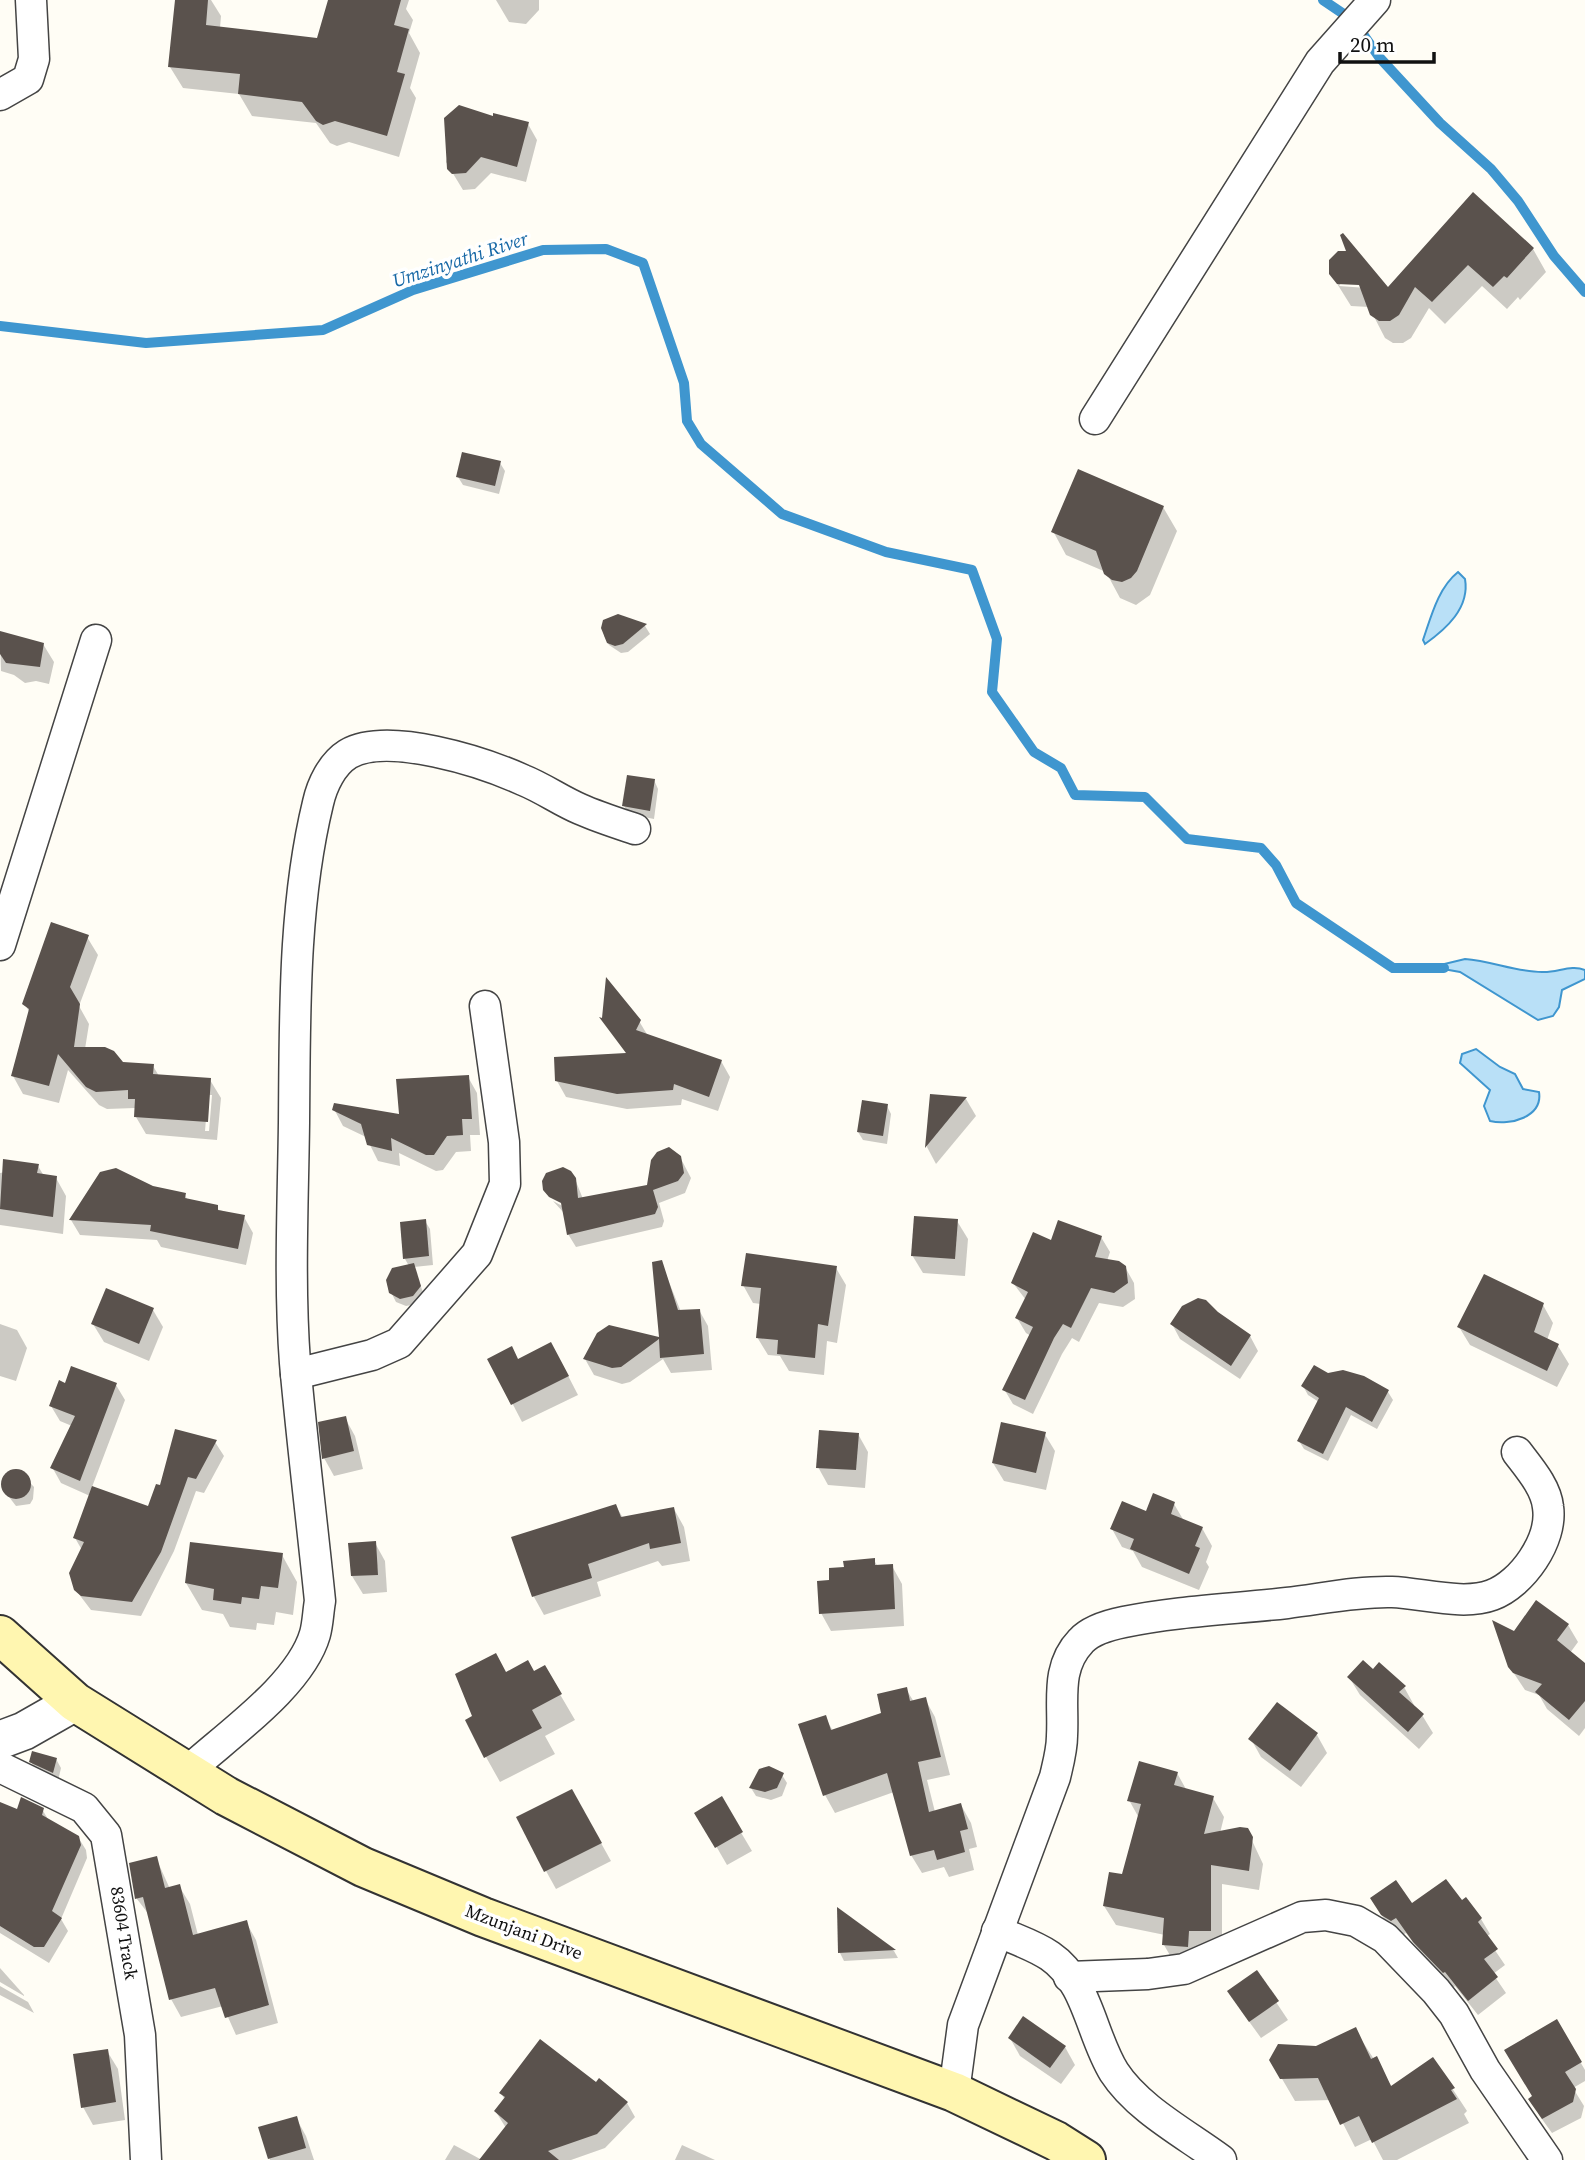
<svg xmlns="http://www.w3.org/2000/svg" width="1585" height="2160" viewBox="0 0 1585 2160" font-family="'Source Serif 4',serif">
  <rect width="100%" height="100%" fill="#fffdf5"/>
  <!-- water -->
  <g fill="#b9e0f7" stroke="#3f96cf" stroke-width="2">
    <path d="M1458 572 1465 579C1470 608 1446 629 1425 644L1423 640C1431 617 1438 588 1458 572Z"/>
    <path d="M1465 959C1492 961 1516 972 1542 972 1557 973 1571 964 1585 970V979L1562 990 1559 1007 1553 1016 1538 1020 1460 972 1432 967Z"/>
    <path d="M1476 1049 1500 1067 1515 1074 1523 1089 1539 1092C1543 1117 1510 1126 1490 1121L1484 1106 1490 1090 1460 1063 1462 1054Z"/>
  </g>
  <!-- shadow -->
  <g fill="#0003" fill-rule="evenodd">
    <path d="M177 0H211L221 16 220 28 318 39 330 0H409L406 9 413 20 409 33 420 53 410 88 416 98 399 157 349 142 337 146 330 143 316 123 252 116 239 94 183 88 170 67Z"/>
    <path d="M496 0H539V10L526 24 509 22Z"/>
    <path d="M494 118 528 124 537 140 526 182 491 173 475 189 463 190 446 162 449 150Z"/>
    <path d="M1473 194 1533 249 1546 272 1520 300 1518 297 1507 309 1482 286 1445 324 1429 308 1411 338 1403 343H1393L1385 338 1369 307 1351 306 1331 274 1388 290ZM1342 282 1367 284V288L1339 286Z"/>
    <path d="M500 463 505 471 499 494 463 485 458 477Z"/>
    <path d="M1163 507 1177 531 1150 595 1136 605 1120 598 1106 572 1066 555 1053 531Z"/>
    <path d="M618 615 645 626 650 634 628 652 621 653 609 645 604 636 605 621Z"/>
    <path d="M0 634 43 644 54 662 49 684 36 681 25 683 14 675 1 671Z"/>
    <path d="M654 780 658 789 654 819 629 814 624 806Z"/>
    <path d="M87 937 98 955 79 1006 89 1024 85 1049 122 1064 153 1066 159 1076 210 1080 221 1098 217 1140 146 1134 136 1117 135 1108 107 1109 99 1105 68 1070 59 1103 23 1094 13 1076 30 1013 24 1003ZM208 1095H212L209 1131H205Z"/>
    <path d="M603 1020 639 1021 648 1036 721 1061 730 1077 718 1111 682 1099 681 1105 627 1109 566 1097 557 1081 627 1054Z"/>
    <path d="M468 1077 477 1093 480 1135H470L471 1151 456 1152 443 1170 436 1171 399 1153 400 1166 378 1161 366 1137 343 1126 334 1109 401 1116Z"/>
    <path d="M931 1096 966 1099 976 1116 936 1164 927 1147Z"/>
    <path d="M887 1106 891 1114 887 1144 863 1140 858 1132Z"/>
    <path d="M680 1157 691 1178 685 1193 659 1203 664 1221 662 1227 576 1247 568 1234 564 1213 553 1201 568 1209 575 1179 583 1199 649 1186Z"/>
    <path d="M38 1166 44 1176 56 1178 66 1196 63 1234 0 1225V1173Z"/>
    <path d="M152 1188 185 1195 188 1201 244 1217 253 1233 246 1265 161 1247 157 1240 80 1235 71 1220Z"/>
    <path d="M425 1221 430 1229 433 1265 414 1267 424 1295 417 1304 406 1306 396 1302 391 1292 409 1266 405 1259Z"/>
    <path d="M957 1221 968 1239 965 1276 923 1273 912 1255Z"/>
    <path d="M1101 1237 1110 1252 1107 1261 1125 1267 1134 1283 1135 1299 1123 1307 1099 1303 1079 1342 1072 1338 1062 1354 1033 1414 1013 1404 1004 1389 1031 1336 1026 1333 1017 1318 1026 1300 1013 1283 1052 1242Z"/>
    <path d="M661 1262 681 1312 699 1310 708 1326 712 1370 671 1373 663 1359 630 1382 622 1384 594 1375 585 1359 610 1327 661 1340Z"/>
    <path d="M836 1268 846 1285 837 1343 827 1341 824 1375 789 1371 780 1356 768 1355 757 1337 761 1304 753 1303 743 1285Z"/>
    <path d="M1543 1305 1553 1323 1547 1340 1558 1346 1569 1364 1557 1387 1470 1345 1459 1327Z"/>
    <path d="M153 1310 163 1327 149 1361 104 1342 93 1324Z"/>
    <path d="M1217 1314 1250 1336 1258 1351 1240 1379 1180 1339 1172 1324Z"/>
    <path d="M0 1324 17 1330 27 1348 16 1381 0 1376Z"/>
    <path d="M490 1360 561 1362 578 1395 522 1422Z"/>
    <path d="M1328 1375 1388 1392 1393 1400 1377 1429 1351 1415 1328 1461 1304 1449 1299 1441 1319 1402 1308 1395 1303 1386Z"/>
    <path d="M66 1385H116L125 1400 92 1487 149 1508 161 1487 215 1442 224 1456 204 1493 196 1491 174 1551 141 1616 91 1610 75 1589 82 1550 75 1538 90 1496 61 1483 52 1467 72 1426 60 1421 51 1406Z"/>
    <path d="M345 1418 355 1436 363 1469 334 1476 324 1458Z"/>
    <path d="M1044 1433 1055 1451 1046 1490 1004 1481 993 1463Z"/>
    <path d="M858 1434 868 1452 865 1488 828 1485 818 1467Z"/>
    <path d="M20 1472 34 1487 33 1499 30 1504 16 1506 6 1493 4 1480 7 1475Z"/>
    <path d="M1174 1504 1184 1521 1202 1528 1212 1546 1206 1562 1209 1567 1199 1590 1142 1567 1133 1551 1122 1547 1112 1529Z"/>
    <path d="M616 1506 623 1518 674 1509 684 1527 690 1561 662 1566 658 1561 597 1582 601 1596 544 1615 534 1597 513 1538Z"/>
    <path d="M375 1543 385 1561 387 1592 363 1594 352 1576Z"/>
    <path d="M282 1555 297 1582 293 1615 276 1612 274 1625 257 1623 256 1630 230 1627 223 1614 202 1610 186 1583Z"/>
    <path d="M874 1560 878 1567 892 1566 902 1584 904 1626 831 1631 821 1613 831 1581 845 1569Z"/>
    <path d="M1568 1625 1578 1642 1570 1653 1585 1677V1728L1579 1736 1547 1709 1539 1695 1525 1690 1509 1666 1515 1633Z"/>
    <path d="M544 1667 575 1720 545 1736 555 1754 500 1782 486 1757 474 1717 506 1674H534Z"/>
    <path d="M1373 1672 1404 1687 1414 1705 1412 1707 1422 1715 1433 1733 1419 1749 1360 1695 1349 1677Z"/>
    <path d="M906 1689 914 1702 925 1699 935 1717 950 1775 927 1780 935 1812 961 1805 971 1823 977 1847 969 1849 974 1870 949 1877 944 1867 922 1873 911 1855 894 1792 835 1813 825 1795V1717L833 1731 883 1714Z"/>
    <path d="M1277 1705 1317 1735 1327 1753 1301 1787 1261 1757 1251 1739Z"/>
    <path d="M56 1759 61 1768 58 1781 36 1770 31 1762Z"/>
    <path d="M1177 1773 1187 1791 1213 1798 1224 1817 1220 1833 1247 1830 1263 1864 1259 1890 1222 1884V1950L1175 1964 1164 1945 1165 1935 1116 1925 1104 1906 1124 1877 1139 1818 1129 1800Z"/>
    <path d="M782 1775 787 1783 782 1796 771 1800 756 1796 751 1788Z"/>
    <path d="M572 1791 611 1861 556 1889 546 1871Z"/>
    <path d="M721 1799 752 1851 727 1865 697 1813Z"/>
    <path d="M0 1804 19 1812 42 1809 49 1821 78 1837 86 1850 87 1858 61 1919 68 1931 49 1963 0 1933Z"/>
    <path d="M156 1858 170 1889 179 1886 190 1904 198 1935 246 1922 256 1940 278 2023 236 2035 223 2006 181 2017 171 1999 150 1916 137 1899 131 1865Z"/>
    <path d="M1462 1903 1481 1919 1490 1934 1486 1937 1505 1965 1493 1974 1506 1993 1478 2015 1455 1986 1453 1988 1424 1957 1406 1933 1401 1936 1392 1931 1381 1914 1411 1906Z"/>
    <path d="M839 1911 894 1951 898 1958 844 1961 840 1953Z"/>
    <path d="M0 1968 24 1995V1996L0 1982Z"/>
    <path d="M1256 1972 1288 2020 1261 2038 1240 2009Z"/>
    <path d="M0 1986 28 2002 34 2013 0 1995Z"/>
    <path d="M1556 2021 1585 2070V2081L1573 2088 1584 2106 1581 2118 1552 2133 1539 2115 1534 2097Z"/>
    <path d="M1355 2030 1392 2087 1433 2059 1467 2111 1464 2114 1469 2123 1397 2160H1383L1372 2139 1355 2147 1331 2100 1295 2101 1271 2060 1316 2048Z"/>
    <path d="M1010 2038 1065 2047 1075 2065 1061 2084 1020 2056Z"/>
    <path d="M107 2051 118 2069 125 2120 93 2125 83 2107Z"/>
    <path d="M596 2084 627 2103 635 2117 605 2148 571 2160H513L506 2128 496 2112 505 2100 501 2093Z"/>
    <path d="M296 2118 306 2136 314 2160H270L260 2129Z"/>
    <path d="M454 2145 482 2160H445Z"/>
    <path d="M682 2145 715 2160H675Z"/>
  </g>
  <g fill="none" stroke-linecap="round" stroke-linejoin="round">
    <!-- stream -->
    <g stroke="#3f96cf" stroke-width="10">
      <path d="M1323 0 1354 21 1379 57 1440 123 1491 169 1518 201 1554 256 1585 292"/>
      <path d="M0 326 146 343 323 330 413 290 543 250 606 249 643 263 684 383 687 421 701 444 782 514 886 552 972 570 997 639 992 692 1034 752 1061 768 1075 795 1145 797 1187 839 1261 848 1276 865 1296 903 1393 968H1444"/>
    </g>
  </g>
  <!-- building -->
  <g fill="#5a524d">
    <path d="M175 0H208L206 25 317 38 328 0H401L394 25 409 29 397 72 405 74 387 136 335 121 323 125 316 121 302 102 238 94 240 74 168 67Z"/>
    <path d="M459 105 493 116V113L529 122 517 167 481 157 466 173 452 174 447 169 444 118Z"/>
    <path d="M1473 192 1534 248 1507 278 1504 276 1493 287 1468 265 1432 302 1415 287 1399 315 1390 321H1379L1370 315 1359 285 1337 284 1329 274V260L1338 251H1346L1340 235 1343 233 1388 287Z"/>
    <path d="M462 452 501 461 495 486 456 477Z"/>
    <path d="M1078 469 1164 506 1137 571 1131 578 1122 582 1112 580 1104 574 1096 551 1051 532Z"/>
    <path d="M618 614 647 624 623 644 615 646 607 643 601 628 603 620Z"/>
    <path d="M0 631 44 643 40 667 6 663 0 654Z"/>
    <path d="M627 775 655 779 650 811 622 806Z"/>
    <path d="M51 922 89 935 70 987 80 1004 74 1047H105L114 1051 123 1062 154 1064 153 1074 211 1078 208 1122 134 1117 135 1099H128V1090L96 1092 86 1087 58 1054 49 1086 11 1076 29 1009 22 1004Z"/>
    <path d="M606 977 641 1020 636 1030 722 1060 709 1097 674 1084 673 1090 617 1094 555 1081 554 1057 626 1053 599 1017 602 1018Z"/>
    <path d="M469 1075 472 1119H462L463 1135 447 1136 434 1155H426L391 1138 392 1151 367 1145 361 1124 332 1110 334 1103 399 1114 396 1079Z"/>
    <path d="M930 1094 967 1097 925 1148Z"/>
    <path d="M862 1100 888 1104 883 1136 857 1132Z"/>
    <path d="M669 1147 681 1156 684 1173 678 1181 653 1190 658 1207 655 1214 567 1235 561 1203 549 1197 543 1190 542 1181 546 1173 563 1167 571 1171 576 1178 578 1198 647 1185 651 1160 657 1152Z"/>
    <path d="M3 1159 39 1164 37 1173 57 1176 53 1217 0 1209Z"/>
    <path d="M116 1168 153 1186 186 1193 185 1198 218 1205V1210L245 1215 238 1249 150 1231 151 1225 69 1220 100 1172Z"/>
    <path d="M914 1216 958 1219 955 1259 911 1256Z"/>
    <path d="M426 1219 429 1256 403 1259 400 1222Z"/>
    <path d="M1058 1220 1102 1236 1095 1257 1119 1261 1126 1266 1128 1283 1114 1293 1091 1288 1071 1328 1063 1324 1054 1338 1025 1400 1002 1390 1033 1327 1015 1318 1028 1292 1011 1283 1033 1232 1051 1240Z"/>
    <path d="M746 1253 837 1266 828 1326 818 1324 815 1358 777 1354 778 1340 756 1338 761 1288 741 1286Z"/>
    <path d="M662 1260 678 1310 700 1309 704 1354 660 1358 659 1339 621 1367 612 1368 583 1359 597 1333 609 1325 659 1337 652 1262Z"/>
    <path d="M414 1263 421 1286 413 1296 400 1299 389 1293 386 1280 392 1268Z"/>
    <path d="M1484 1274 1544 1303 1534 1332 1559 1344 1547 1371 1457 1327Z"/>
    <path d="M106 1288 154 1308 139 1344 91 1324Z"/>
    <path d="M1198 1298 1206 1300 1218 1312 1251 1335 1231 1366 1170 1324 1182 1306Z"/>
    <path d="M551 1342 569 1376 511 1405 487 1359 512 1346 518 1359Z"/>
    <path d="M1314 1365 1328 1373 1343 1370 1364 1376 1389 1390 1372 1422 1346 1407 1323 1454 1297 1441 1319 1398 1301 1386Z"/>
    <path d="M71 1366 117 1383 80 1481 50 1468 75 1416 49 1406 59 1380 65 1383Z"/>
    <path d="M346 1416 354 1451 322 1459 318 1422Z"/>
    <path d="M1001 1422 1046 1432 1036 1473 992 1463Z"/>
    <path d="M175 1429 217 1440 196 1479 188 1477 161 1552 132 1602 81 1596 74 1590 69 1573 84 1542 73 1538 92 1486 148 1506 156 1484 160 1485Z"/>
    <path d="M819 1430 859 1433 856 1470 816 1468Z"/>
    <circle cx="16" cy="1484" r="15"/>
    <path d="M1153 1493 1175 1502 1171 1514 1203 1527 1195 1546 1200 1548 1189 1574 1130 1549 1134 1539 1110 1529 1122 1501 1146 1511Z"/>
    <path d="M616 1504 621 1517 674 1507 681 1543 650 1549 649 1543 588 1564 592 1578 532 1597 511 1537Z"/>
    <path d="M376 1541 378 1575 351 1576 348 1543Z"/>
    <path d="M190 1542 283 1553 278 1588 261 1586 259 1599 242 1597 241 1604 213 1600 214 1589 185 1583Z"/>
    <path d="M875 1558V1565L893 1564 895 1609 819 1614 817 1581 829 1580V1568L844 1567 843 1561Z"/>
    <path d="M1536 1600 1569 1624 1557 1640 1585 1663V1701L1569 1720 1535 1692 1542 1684 1513 1673 1508 1667 1492 1620 1514 1631Z"/>
    <path d="M496 1653 506 1672 528 1660 534 1671 545 1665 562 1694 532 1710 542 1728 484 1758 465 1720 472 1716 455 1674Z"/>
    <path d="M1363 1660 1373 1669 1379 1662 1406 1686 1399 1692 1424 1714 1408 1732 1347 1677Z"/>
    <path d="M907 1687 910 1701 926 1697 941 1757 918 1762 929 1812 961 1803 968 1829 960 1831 965 1852 937 1860 934 1850 910 1856 887 1773 823 1796 798 1724 826 1715 831 1730 881 1713 877 1694Z"/>
    <path d="M1277 1702 1318 1733 1290 1771 1248 1739Z"/>
    <path d="M32 1751 57 1758 53 1773 29 1762Z"/>
    <path d="M1139 1761 1178 1772 1174 1785 1214 1796 1204 1834 1240 1827 1248 1828 1253 1837 1249 1871 1211 1865V1931H1189L1188 1947 1162 1945 1164 1918 1103 1906 1109 1872 1122 1874 1141 1804 1127 1801Z"/>
    <path d="M769 1766 784 1773 777 1788 765 1792 749 1788 759 1769Z"/>
    <path d="M572 1789 602 1843 544 1872 516 1817Z"/>
    <path d="M722 1796 743 1832 715 1848 694 1813Z"/>
    <path d="M21 1797 44 1808 42 1815 79 1836 81 1845 52 1911 62 1918 44 1947H34L0 1926V1802L17 1809Z"/>
    <path d="M157 1856 165 1888 180 1884 193 1935 247 1920 269 2005 225 2018 215 1988 169 2000 143 1897 135 1899 129 1863Z"/>
    <path d="M1446 1879 1462 1900 1466 1897 1482 1918 1478 1922 1498 1949 1484 1959 1498 1977 1468 2001 1445 1972 1443 1973 1413 1942 1396 1918 1391 1921 1381 1915 1370 1898 1396 1880 1412 1903Z"/>
    <path d="M837 1907 896 1950 838 1953Z"/>
    <path d="M1257 1970 1279 2001 1249 2022 1227 1991Z"/>
    <path d="M1023 2016 1066 2046 1050 2068 1008 2038Z"/>
    <path d="M1557 2019 1582 2062 1565 2072 1576 2089 1573 2102 1542 2119 1528 2099 1532 2096 1504 2050Z"/>
    <path d="M1356 2027 1371 2059 1377 2056 1391 2086 1433 2057 1455 2088 1451 2090 1457 2099 1372 2143 1359 2116 1340 2125 1318 2078 1280 2079 1269 2060 1278 2044 1316 2046Z"/>
    <path d="M540 2039 596 2082 599 2078 628 2102 597 2134 548 2151 559 2160H479L508 2123 494 2111 505 2097 499 2093Z"/>
    <path d="M108 2049 116 2102 81 2108 73 2054Z"/>
    <path d="M297 2116 306 2148 268 2159 258 2127Z"/>
  </g>
  <g fill="none" stroke-linecap="round" stroke-linejoin="round">
    <!-- minor casing -->
    <g stroke="#444" stroke-width="33">
      <g id="minor">
        <path d="M0 95 28 79 34 59 31 0"/>
        <path d="M1095 419 1320 62 1375 0"/>
        <path d="M0 945 96 640"/>
        <path d="M296 1374 372 1355 399 1343 477 1254 505 1184 504 1142 485 1006"/>
        <path d="M0 1767 84 1808 106 1835 140 2035 146 2160"/>
        <path d="M187 1772C226 1736 300 1686 315 1634 318 1623 318 1612 320 1601 312 1522 302 1442 295 1363 289 1284 293 1202 294 1123 295 1017 293 906 318 803 322 785 332 764 348 754 388 731 483 762 523 780 543 788 561 801 580 809 598 817 617 823 635 829"/>
        <path d="M997 1931C1014 1939 1034 1945 1050 1956 1088 1982 1091 2035 1114 2072 1138 2109 1186 2134 1221 2160"/>
        <path d="M1069 1977 1148 1974 1184 1969 1302 1917 1326 1915 1356 1921 1385 1938 1436 1991 1454 2014 1485 2070 1547 2160"/>
        <path d="M954 2092 963 2025 1055 1777C1058 1764 1062 1750 1062 1736 1064 1702 1055 1668 1081 1641 1091 1630 1109 1625 1124 1622 1177 1611 1233 1609 1287 1603 1321 1599 1358 1591 1392 1592 1422 1593 1463 1606 1492 1595 1522 1584 1553 1540 1548 1507 1546 1487 1529 1468 1517 1452"/>
      </g>
    </g>
    <!-- tertiary casing -->
    <g stroke="#444" stroke-width="40">
      <path id="tertiary" d="M0 1740 24 1731 75 1702"/>
    </g>
    <!-- secondary casing -->
    <g stroke="#333" stroke-width="42">
      <path id="secondary" d="M0 1635 75 1702 226 1796 363 1867 483 1917 954 2092 1056 2141 1086 2160"/>
    </g>
    <!-- minor -->
    <use href="#minor" stroke="#fff" stroke-width="30"/>
    <!-- tertiary -->
    <use href="#tertiary" stroke="#fff" stroke-width="37"/>
    <!-- secondary -->
    <use href="#secondary" stroke="#fff6b0" stroke-width="38"/>
  </g>
  <g text-anchor="middle" stroke-width="7" stroke-linejoin="round" paint-order="stroke">
    <!-- street labels -->
    <g font-size="18" fill="#111" stroke="#fff">
      <text transform="translate(524 1932) rotate(21)" y="6">Mzunjani Drive</text>
      <text transform="translate(124 1933) rotate(81)" y="6">83604 Track</text>
    </g>
    <!-- water labels -->
    <g font-size="19" font-style="italic" fill="#1768a6" stroke="#fff">
      <text transform="translate(460 259) rotate(-18)" y="7">Umzinyathi River</text>
    </g>
  </g>
  <!-- scale -->
  <path d="M1340 52v10h94v-10" fill="none" stroke="#111111" stroke-width="3.5"/>
  <text x="1350" y="52" font-size="21" fill="#111111" stroke="#ffffff" stroke-width="5" paint-order="stroke">20 m</text>
</svg>
